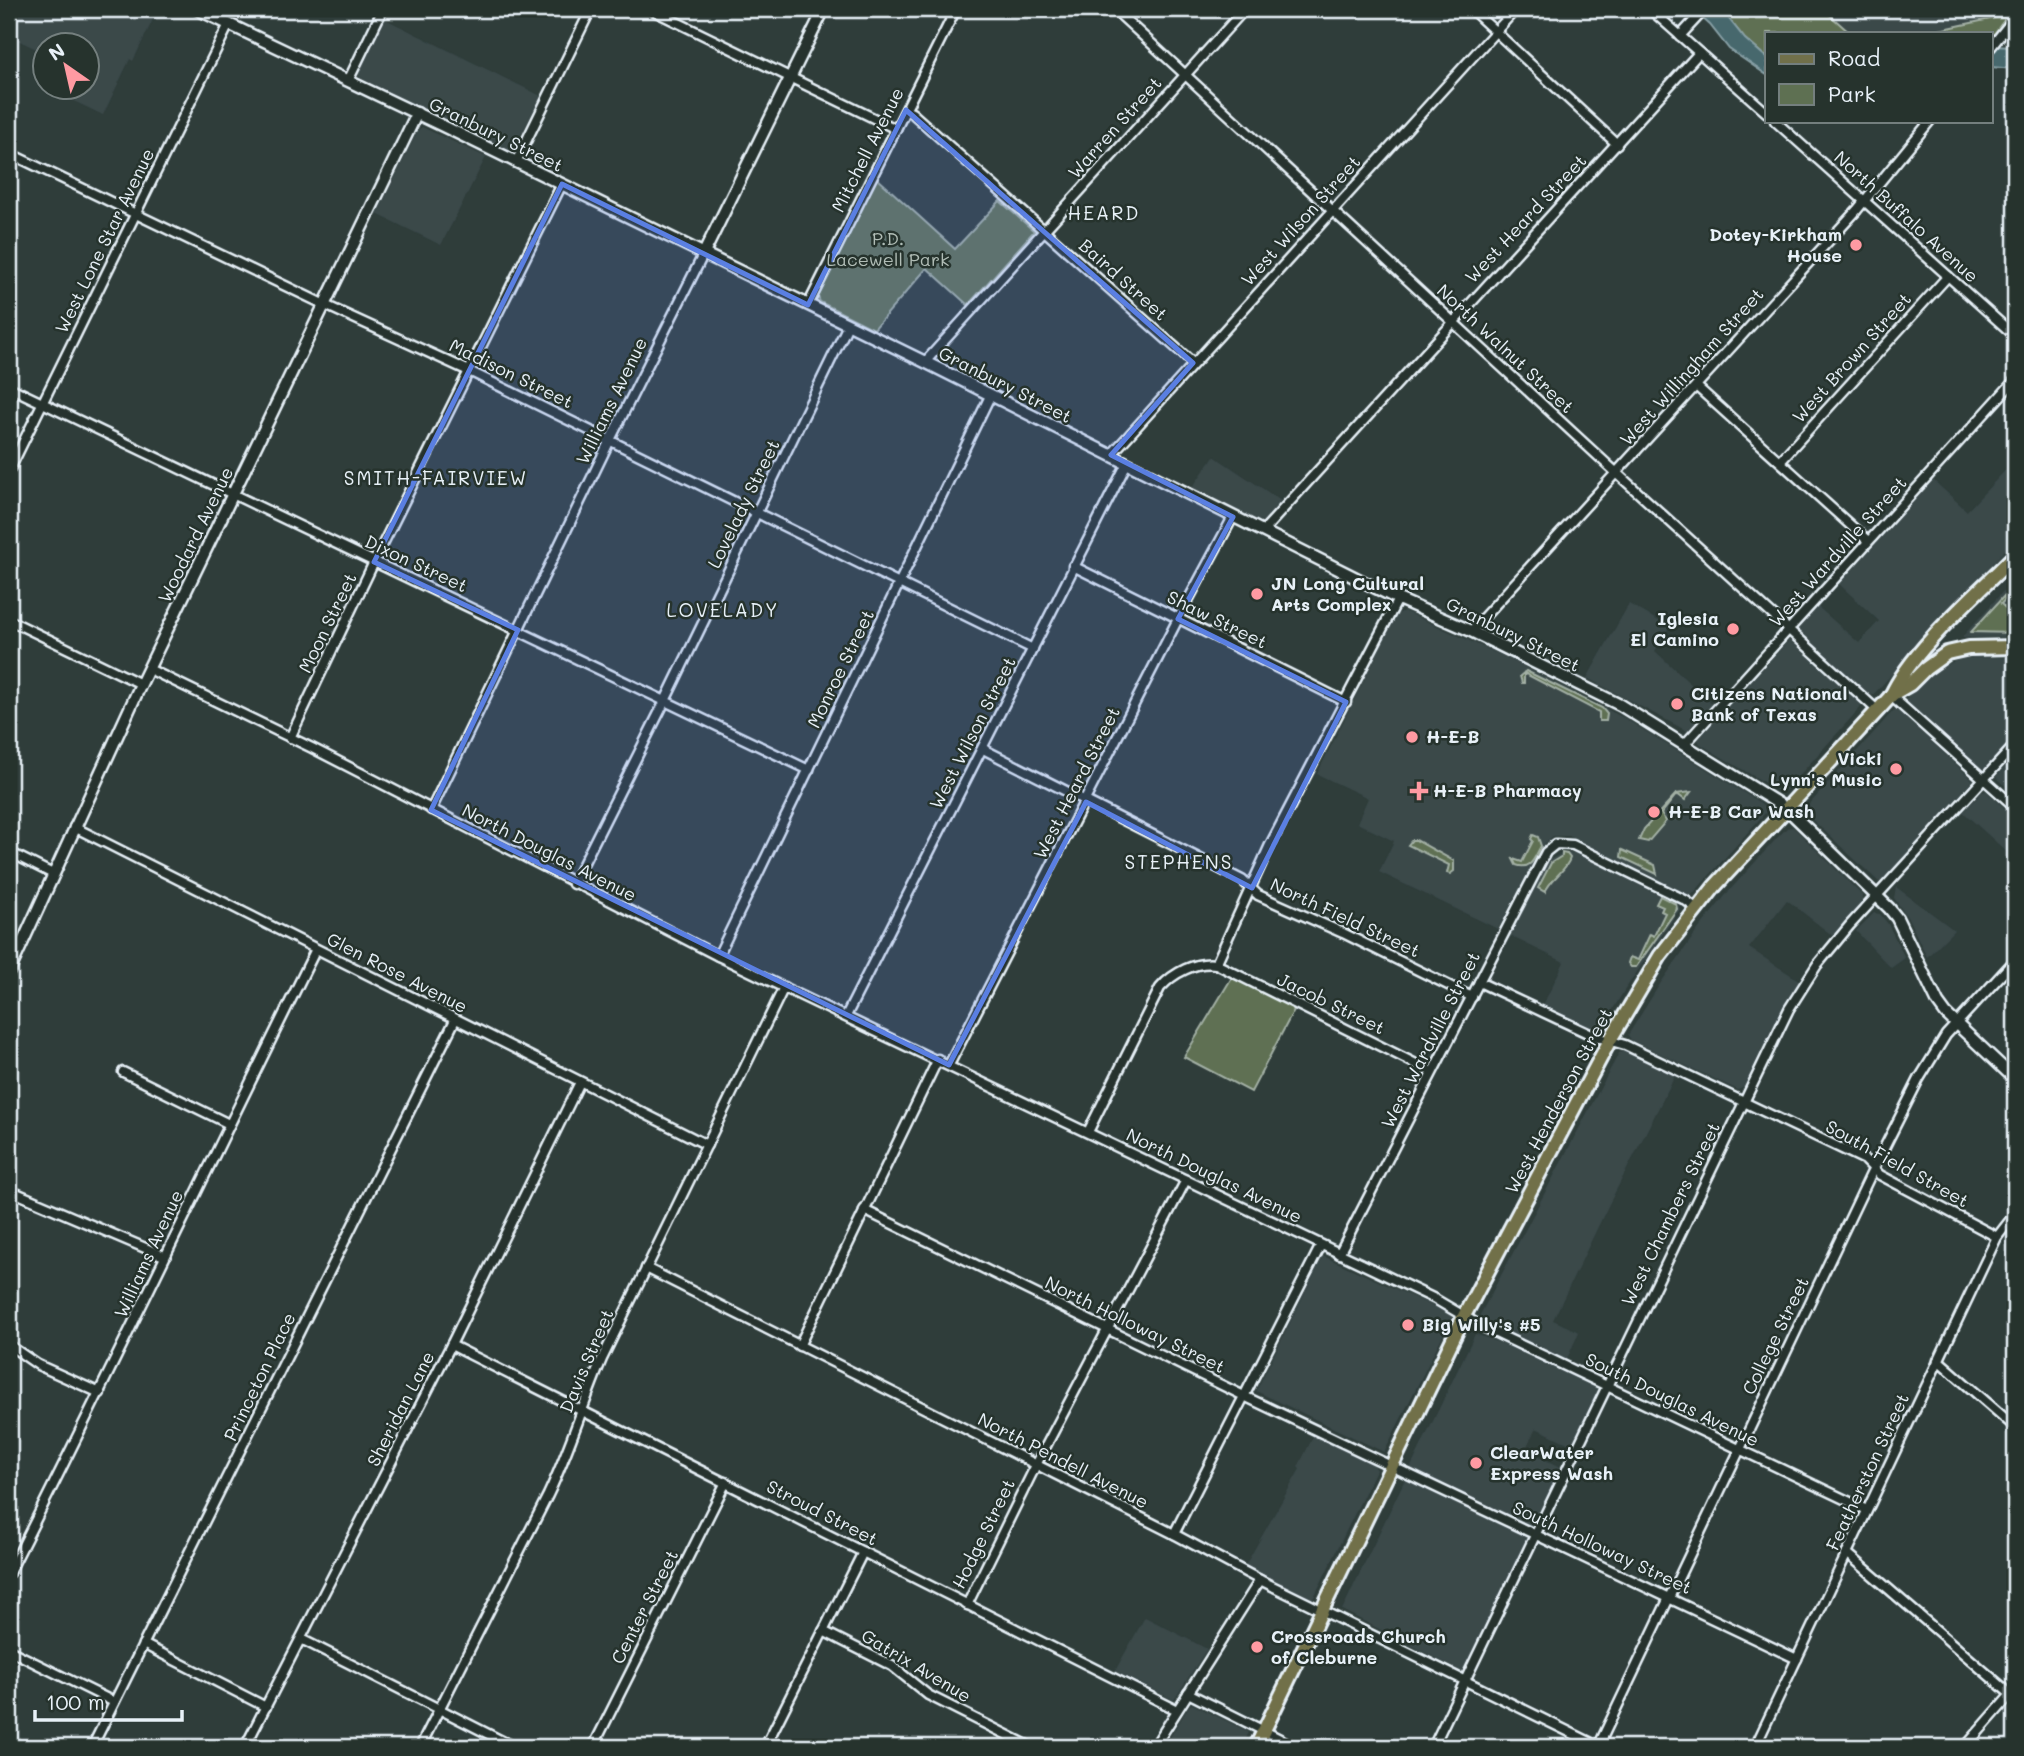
<svg xmlns="http://www.w3.org/2000/svg" width="2024" height="1756" viewBox="0 0 2024 1756" font-family="Mali,sans-serif">
  <rect width="100%" height="100%" fill="#2f3d3a"/>
  <filter id="ink" filterUnits="userSpaceOnUse"><feTurbulence type="fractalNoise" baseFrequency=".0143" numOctaves="2"/><feDisplacementMap in="SourceGraphic" scale="14" xChannelSelector="R" yChannelSelector="G"/><feConvolveMatrix kernelMatrix="1 2 1 2 8 2 1 2 1" color-interpolation-filters="sRGB"/></filter>
  <g filter="url(#ink)">
    <!-- built -->
    <g fill="#3a484a">
      <path d="M15 9H158L133 61 130 59 103 115 51 90 52 88H88V46H46L45 53 9 36V22Z"/>
      <path d="M1823 9H2015L2007 18 2003 16 1925 33H1850Z"/>
      <path d="M385 19 541 96 513 150 510 151 359 77V72Z"/>
      <path d="M422 127 486 157 441 245 377 214 418 130Z"/>
      <path d="M1214 456 1281 501 1263 521 1257 520 1192 488Z"/>
      <path d="M2015 460V539L1873 695 1869 694 1799 630V627L1818 607 1859 643 1879 621 1839 584 1933 480 1967 511Z"/>
      <path d="M2015 578V637L1963 638V636Z"/>
      <path d="M1629 604 1669 627 1655 651 1712 704 1687 731 1587 678Z"/>
      <path d="M1404 611 1503 656 1626 719 1762 804 1765 807 1766 812 1691 896 1570 836H1553L1542 846 1498 929 1379 872 1394 841 1357 823 1368 798 1317 774 1397 614Z"/>
      <path d="M1789 640 1860 702 1861 707 1785 791 1780 792 1700 744 1698 740Z"/>
      <path d="M1974 657 2015 658V736L1986 768 1982 769 1907 703 1906 699 1925 677 1937 669 1960 659Z"/>
      <path d="M1894 710 1898 711 1973 780 1886 878 1879 882 1806 814 1805 809Z"/>
      <path d="M2015 756V794L1996 777Z"/>
      <path d="M1986 791 2015 817V846L2008 853 1963 812 1982 792Z"/>
      <path d="M1793 827 1863 896V903L1833 936 1787 900 1749 948 1800 981 1771 1030 1744 1087 1738 1090 1631 1040 1628 1035 1660 984 1697 931 1729 891 1776 839 1787 828Z"/>
      <path d="M1563 853H1576L1678 905 1680 909 1624 991 1599 1032 1542 1007 1564 962 1510 936 1549 860Z"/>
      <path d="M1896 887 1954 930 1927 957 1909 920 1894 898Z"/>
      <path d="M1874 913 1880 914 1888 924 1905 958 1891 968 1856 931Z"/>
      <path d="M1623 1051 1675 1076 1609 1204 1553 1320 1579 1332 1566 1361 1481 1321 1480 1315 1619 1053Z"/>
      <path d="M1323 1256 1453 1315 1384 1452 1256 1391Z"/>
      <path d="M1475 1334 1503 1344 1596 1388 1599 1392 1574 1446 1536 1428 1525 1450 1562 1468 1463 1672 1342 1610Z"/>
      <path d="M1314 1435 1374 1464 1376 1470 1314 1597 1311 1599 1245 1566 1300 1469 1298 1467Z"/>
      <path d="M1145 1617 1207 1649 1174 1700 1115 1671Z"/>
      <path d="M1192 1704 1249 1732 1242 1747H1164L1189 1706Z"/>
    </g>
    <!-- green -->
    <g fill="#5e7052" stroke="#a3b0a5" stroke-width="2">
      <path d="M1721 9H1823L1850 33H1767V58L1745 39Z"/>
      <path d="M2004 16 2005 19 1991 38V33H1925Z"/>
      <path d="M877 178 955 249 1000 201 1034 231 968 305 927 268 874 329 820 302 818 297Z"/>
      <path d="M2004 596 2006 598 2001 604 2015 617V633L1971 632Z"/>
      <path d="M1526 671 1602 708 1607 714 1606 721H1599V712L1524 673V683H1522L1520 676Z"/>
      <path d="M1691 792 1685 800 1677 794 1661 814 1666 821 1648 842 1639 840 1644 829 1676 794Z"/>
      <path d="M1533 835 1538 837 1541 846C1535 855 1533 871 1516 865L1513 859 1522 862 1533 841 1531 839Z"/>
      <path d="M1412 840H1416L1454 861V871L1450 874 1447 873 1449 865 1408 845Z"/>
      <path d="M1622 850 1655 865 1657 874 1621 857Z"/>
      <path d="M1562 853 1567 854 1570 858C1567 870 1551 878 1545 892L1538 888 1551 863 1562 856Z"/>
      <path d="M1660 896 1676 904 1677 909 1636 967H1631L1628 963 1630 957 1638 960 1650 934 1654 936 1665 913 1661 911 1663 907 1656 904Z"/>
      <path d="M1231 979H1237L1295 1008 1251 1092 1184 1057Z"/>
    </g>
    <!-- water -->
    <g fill="#46686d" stroke="#879fa5" stroke-width="2">
      <path d="M1692 9H1721L1745 39 1767 58V75L1729 49 1710 25Z"/>
      <path d="M1991 46 2015 47V69L1991 67Z"/>
    </g>
    <g fill="none" stroke-linecap="round" stroke-linejoin="round">
      <!-- minor casing -->
      <g stroke="#e8f1f8" stroke-width="13">
        <g id="minor">
          <path d="M650 9 896 129"/>
          <path d="M1114 9 1609 466 1877 710"/>
          <path d="M1471 9 1617 144"/>
          <path d="M1650 9 1767 113"/>
          <path d="M1680 36 1705 9"/>
          <path d="M1991 47 2015 17"/>
          <path d="M348 81 383 9"/>
          <path d="M906 110 912 113 1193 363"/>
          <path d="M1775 121 2015 336"/>
          <path d="M9 153 325 305 469 371 1033 649"/>
          <path d="M516 162 591 9"/>
          <path d="M808 305 956 9"/>
          <path d="M925 362 1245 9"/>
          <path d="M1696 386 1868 541"/>
          <path d="M9 387 809 770"/>
          <path d="M1111 455 1516 9"/>
          <path d="M1780 461 1948 276"/>
          <path d="M9 471 229 24"/>
          <path d="M1263 531 1699 53"/>
          <path d="M1073 566 1346 702"/>
          <path d="M9 620 141 684"/>
          <path d="M1471 631 1857 210 1930 121"/>
          <path d="M149 669 312 748 718 956 1435 1299 1479 1325 1867 1510"/>
          <path d="M1891 696 2015 807"/>
          <path d="M290 738 374 562 562 184"/>
          <path d="M1684 745 2015 380"/>
          <path d="M983 749 1242 880 1258 895 1343 933 1472 997"/>
          <path d="M431 810 610 440 703 255"/>
          <path d="M74 827 707 1145"/>
          <path d="M9 852 53 874"/>
          <path d="M573 884 665 701 848 325"/>
          <path d="M718 956 990 396"/>
          <path d="M1216 964 1432 1072"/>
          <path d="M1479 982 1594 1036 1625 1045 1865 1160 1880 1175 1997 1237"/>
          <path d="M846 1016 1127 463"/>
          <path d="M949 1065 1178 619 1233 517"/>
          <path d="M123 1072 229 1124"/>
          <path d="M1088 1132 1160 988C1173 973 1196 961 1216 964L1270 845 1398 599"/>
          <path d="M9 1190 164 1256"/>
          <path d="M864 1210 1244 1396 1797 1659"/>
          <path d="M1339 1254 1546 852 1556 844 1573 845 1685 900 1696 908"/>
          <path d="M646 1268 1174 1534 1260 1580 1600 1747"/>
          <path d="M9 1345 38 1365 100 1393"/>
          <path d="M451 1345 1177 1710"/>
          <path d="M799 1346 938 1059"/>
          <path d="M1938 1360 2015 1427"/>
          <path d="M1174 1534 1321 1245"/>
          <path d="M1847 1553 2015 1698"/>
          <path d="M9 1573C114 1366 213 1156 316 949"/>
          <path d="M967 1605 1036 1465 1186 1180"/>
          <path d="M823 1631 892 1666 928 1695 1031 1747"/>
          <path d="M301 1639 514 1747"/>
          <path d="M143 1644 266 1707"/>
          <path d="M9 1650 114 1702"/>
          <path d="M1188 1693 1296 1747"/>
          <path d="M92 1747 455 1020"/>
          <path d="M245 1747 451 1345 580 1082"/>
          <path d="M420 1747 548 1495C569 1451 583 1404 602 1359L784 987"/>
          <path d="M593 1747 726 1482"/>
          <path d="M765 1747 863 1552"/>
          <path d="M1154 1747 1260 1580"/>
          <path d="M1433 1747 1789 1009 1817 965 1850 925 2015 745"/>
          <path d="M1598 1747 1871 1174 1919 1079 1946 1035 2015 960"/>
          <path d="M1755 1747 1997 1237 2015 1214"/>
          <path d="M1965 1747 2015 1690"/>
        </g>
      </g>
      <!-- tertiary casing -->
      <g stroke="#e8f1f8" stroke-width="15">
        <g id="tertiary">
          <path d="M197 9 445 127 925 362 1398 599 1471 631 1620 705 1787 809 1889 908 1897 918 1938 1003 1946 1014 2015 1079"/>
          <path d="M703 255 824 9"/>
          <path d="M9 972 141 684 417 113"/>
        </g>
      </g>
      <!-- primary casing -->
      <g stroke="#e8f1f8" stroke-width="18">
        <g id="primary">
          <path d="M1891 695 1910 684 1925 669 1947 653 1969 648 2015 647"/>
          <path d="M1256 1747 1464 1316 1610 1040 1660 956 1715 886 1891 696C1912 649 1978 593 2015 555"/>
        </g>
      </g>
      <!-- minor -->
      <use href="#minor" stroke="#26332d" stroke-width="8"/>
      <!-- tertiary -->
      <use href="#tertiary" stroke="#26332d" stroke-width="10"/>
      <!-- primary -->
      <use href="#primary" stroke="#71704a" stroke-width="12"/>
    </g>
  </g>
  <!-- marked area -->
  <path fill="#5a7fe2" fill-opacity="0.2" stroke="#5a7fe2" stroke-width="5" stroke-linejoin="round" d="M906 110 1193 363 1111 455 1233 517 1178 619 1346 702 1252 888 1086 802 949 1065 431 810 518 630 374 562 562 184 808 305Z"/>
  <!-- markers -->
  <g fill="#ff9aa2" stroke="#26332d" stroke-width="2.5">
    <circle cx="1856" cy="245" r="7"/>
    <circle cx="1257" cy="594" r="7"/>
    <circle cx="1733" cy="629" r="7"/>
    <circle cx="1677" cy="704" r="7"/>
    <circle cx="1412" cy="737" r="7"/>
    <circle cx="1896" cy="769" r="7"/>
    <path d="M1415.5 780.5h7v7h7v7h-7v7h-7v-7h-7v-7h7z"/>
    <circle cx="1654" cy="812" r="7"/>
    <circle cx="1408" cy="1325" r="7"/>
    <circle cx="1476" cy="1463" r="7"/>
    <circle cx="1257" cy="1647" r="7"/>
  </g>
  <g text-anchor="middle" stroke-width="5" stroke-linejoin="round" paint-order="stroke">
    <!-- street labels -->
    <g font-size="18" fill="#e8f1f8" stroke="#26332d">
      <text transform="translate(1115 128) rotate(-48)" y="6">Warren Street</text>
      <text transform="translate(496 135) rotate(26)" y="6">Granbury Street</text>
      <text transform="translate(868 150) rotate(-63)" y="6">Mitchell Avenue</text>
      <text transform="translate(1906 217) rotate(42)" y="6">North Buffalo Avenue</text>
      <text transform="translate(1526 219) rotate(-47)" y="6">West Heard Street</text>
      <text transform="translate(1301 221) rotate(-48)" y="6">West Wilson Street</text>
      <text transform="translate(105 241) rotate(-64)" y="6">West Lone Star Avenue</text>
      <text transform="translate(1123 280) rotate(42)" y="6">Baird Street</text>
      <text transform="translate(1505 349) rotate(43)" y="6">North Walnut Street</text>
      <text transform="translate(1852 358) rotate(-48)" y="6">West Brown Street</text>
      <text transform="translate(1692 367) rotate(-48)" y="6">West Willingham Street</text>
      <text transform="translate(511 374) rotate(26)" y="6">Madison Street</text>
      <text transform="translate(1005 385) rotate(27)" y="6">Granbury Street</text>
      <text transform="translate(612 401) rotate(-64)" y="6">Williams Avenue</text>
      <text transform="translate(744 504) rotate(-64)" y="6">Lovelady Street</text>
      <text transform="translate(196 535) rotate(-64)" y="6">Woodard Avenue</text>
      <text transform="translate(1838 552) rotate(-48)" y="6">West Wardville Street</text>
      <text transform="translate(416 564) rotate(25)" y="6">Dixon Street</text>
      <text transform="translate(1217 620) rotate(26)" y="6">Shaw Street</text>
      <text transform="translate(328 623) rotate(-64)" y="6">Moon Street</text>
      <text transform="translate(1513 635) rotate(26)" y="6">Granbury Street</text>
      <text transform="translate(841 669) rotate(-64)" y="6">Monroe Street</text>
      <text transform="translate(973 733) rotate(-63)" y="6">West Wilson Street</text>
      <text transform="translate(1077 783) rotate(-63)" y="6">West Heard Street</text>
      <text transform="translate(549 853) rotate(27)" y="6">North Douglas Avenue</text>
      <text transform="translate(1345 918) rotate(25)" y="6">North Field Street</text>
      <text transform="translate(397 973) rotate(27)" y="6">Glen Rose Avenue</text>
      <text transform="translate(1331 1004) rotate(26)" y="6">Jacob Street</text>
      <text transform="translate(1431 1040) rotate(-63)" y="6">West Wardville Street</text>
      <text transform="translate(1559 1101) rotate(-62)" y="6">West Henderson Street</text>
      <text transform="translate(1897 1164) rotate(29)" y="6">South Field Street</text>
      <text transform="translate(1214 1176) rotate(26)" y="6">North Douglas Avenue</text>
      <text transform="translate(1671 1214) rotate(-64)" y="6">West Chambers Street</text>
      <text transform="translate(149 1254) rotate(-65)" y="6">Williams Avenue</text>
      <text transform="translate(1135 1325) rotate(26)" y="6">North Holloway Street</text>
      <text transform="translate(1776 1336) rotate(-64)" y="6">College Street</text>
      <text transform="translate(587 1361) rotate(-67)" y="6">Davis Street</text>
      <text transform="translate(260 1377) rotate(-64)" y="6">Princeton Place</text>
      <text transform="translate(1672 1400) rotate(26)" y="6">South Douglas Avenue</text>
      <text transform="translate(401 1409) rotate(-63)" y="6">Sheridan Lane</text>
      <text transform="translate(1063 1461) rotate(27)" y="6">North Pendell Avenue</text>
      <text transform="translate(1868 1472) rotate(-65)" y="6">Featherston Street</text>
      <text transform="translate(822 1513) rotate(27)" y="6">Stroud Street</text>
      <text transform="translate(984 1534) rotate(-64)" y="6">Hodge Street</text>
      <text transform="translate(1602 1548) rotate(25)" y="6">South Holloway Street</text>
      <text transform="translate(645 1607) rotate(-63)" y="6">Center Street</text>
      <text transform="translate(916 1666) rotate(31)" y="6">Gatrix Avenue</text>
    </g>
    <!-- poi labels -->
    <g font-size="18" font-weight="bold" fill="#e8f1f8" stroke="#26332d" text-anchor="start">
      <text x="1842" y="241" text-anchor="end">Dotey-Kirkham<tspan x="1842" dy="21">House</tspan></text>
      <text x="1271" y="590">JN Long Cultural<tspan x="1271" dy="21">Arts Complex</tspan></text>
      <text x="1719" y="625" text-anchor="end">Iglesia<tspan x="1719" dy="21">El Camino</tspan></text>
      <text x="1691" y="700">Citizens National<tspan x="1691" dy="21">Bank of Texas</tspan></text>
      <text x="1426" y="743">H-E-B</text>
      <text x="1882" y="765" text-anchor="end">Vicki<tspan x="1882" dy="21">Lynn's Music</tspan></text>
      <text x="1433" y="797">H-E-B Pharmacy</text>
      <text x="1668" y="818">H-E-B Car Wash</text>
      <text x="1422" y="1331">Big Willy's #5</text>
      <text x="1490" y="1459">ClearWater<tspan x="1490" dy="21">Express Wash</tspan></text>
      <text x="1271" y="1643">Crossroads Church<tspan x="1271" dy="21">of Cleburne</tspan></text>
    </g>
    <!-- park labels -->
    <g font-size="18" fill="#b1bdb6" stroke="#26332d">
      <text x="888" y="245">P.D.<tspan x="888" dy="21">Lacewell Park</tspan></text>
    </g>
    <!-- neighbourhood labels -->
    <g font-size="19" letter-spacing="2" fill="#e8f1f8" stroke="#26332d">
      <text x="1104" y="220">HEARD</text>
      <text x="436" y="485">SMITH-FAIRVIEW</text>
      <text x="723" y="617">LOVELADY</text>
      <text x="1179" y="869">STEPHENS</text>
    </g>
  </g>
  <!-- margin -->
  <rect width="2024" height="1756" fill="none" stroke="#26332d" stroke-width="35"/>
  <rect x="18" y="18" width="1989" height="1721" fill="none" stroke="#e8f1f8" stroke-width="2.5" filter="url(#ink)"/>
  <!-- legend -->
  <rect x="1765" y="32" width="228" height="91" fill="#26332d" stroke="#747f7e" stroke-width="2"/>
  <rect x="1779" y="54" width="35" height="10" fill="#71704a" stroke="#747f7e" stroke-width="2"/>
  <text x="1828" y="66" font-size="21" fill="#e8f1f8">Road</text>
  <rect x="1779" y="84" width="35" height="21" fill="#5e7052" stroke="#747f7e" stroke-width="2"/>
  <text x="1828" y="102" font-size="21" fill="#e8f1f8">Park</text>
  <!-- north arrow -->
  <g transform="translate(66 66) rotate(326)"><circle r="33" fill="#26332d" stroke="#747f7e" stroke-width="2"/>
  <path d="M0-5L12 26L0 18L-12 26Z" fill="#ff9aa2"/>
  <text y="-10" font-size="19" font-weight="bold" text-anchor="middle" fill="#e8f1f8">N</text>
  </g>
  <!-- scale -->
  <path d="M35 1710v10h147v-10" fill="none" stroke="#e8f1f8" stroke-width="3.5"/>
  <text x="46" y="1710" font-size="21" fill="#e8f1f8" stroke="#26332d" stroke-width="5" paint-order="stroke">100 m</text>
</svg>
